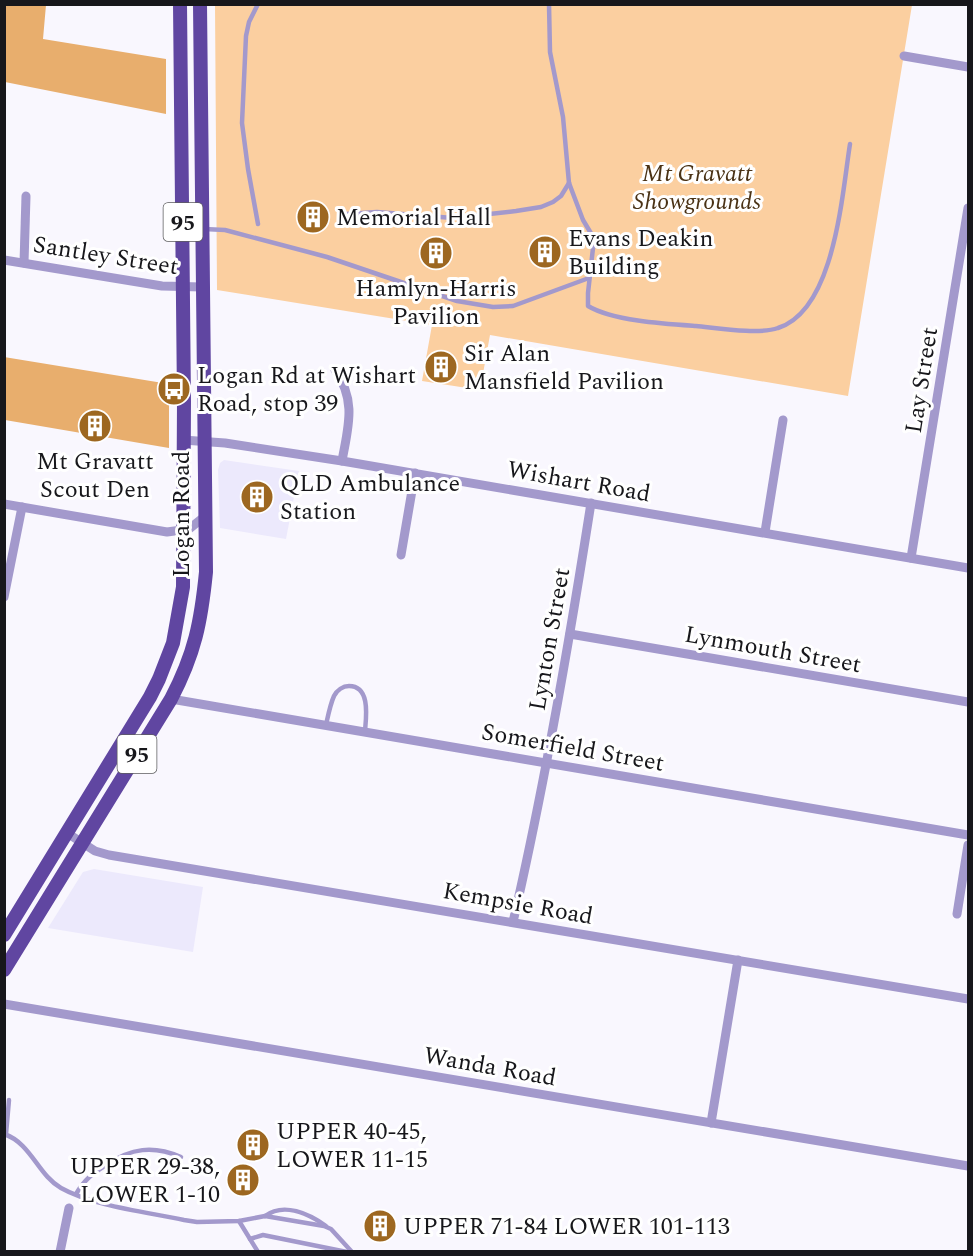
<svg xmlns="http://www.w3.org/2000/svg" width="973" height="1256" viewBox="0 0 973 1256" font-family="Spectral,serif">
  <rect width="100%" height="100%" fill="#f9f7fe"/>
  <!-- built -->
  <g fill="#ece9fc">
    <path d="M224 460 299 471 286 539 220 528 218 470 220 463Z"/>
    <path d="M94 869 203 887 193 952 48 928 83 872Z"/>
  </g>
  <!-- green -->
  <path fill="#fbcfa0" d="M215 5H912L848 396 490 335 480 390 422 381 432 325 217 290Z"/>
  <!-- forest -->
  <g fill="#e8ae6d">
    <path d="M4 5H46L43 39 166 59V114L5 82Z"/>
    <path d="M4 357 169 384V448L5 420Z"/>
  </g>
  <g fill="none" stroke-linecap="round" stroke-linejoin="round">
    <!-- service -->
    <g stroke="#a399cc" stroke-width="4.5">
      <path d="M258 4 249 22 246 36 242 123 248 169 258 224"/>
      <path d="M549 4 550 52 563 117 569 183 583 220 592 235 593 248 588 293V306C613 321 666 324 696 326 717 328 758 335 778 328 835 310 842 194 850 144"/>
      <path d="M346 214 377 212 453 218 516 211 541 207 553 202 561 196 569 183"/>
      <path d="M204 229 225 230 327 257 457 301 493 307 513 306 589 278"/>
      <path d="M326 725C328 716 330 705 334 696 337 690 343 686 349 686 371 686 366 718 365 731"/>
      <path d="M4 1134C31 1143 38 1175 61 1188 93 1206 147 1212 184 1220L197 1222 239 1221 265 1216 324 1226 331 1229 352 1252"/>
      <path d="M6 1134 9 1100"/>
      <path d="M76 1194C85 1179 92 1174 106 1165 131 1148 153 1145 181 1157"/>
      <path d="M265 1216C284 1202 309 1214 326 1226"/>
      <path d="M239 1221 258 1252"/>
      <path d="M250 1239 263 1235 347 1252"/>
    </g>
    <!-- minor -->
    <g stroke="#a399cc" stroke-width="9">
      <path d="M904 56 968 67"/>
      <path d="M4 260 162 286 202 287"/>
      <path d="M24 263 26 196"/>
      <path d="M335 370C357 401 348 427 342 461"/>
      <path d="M183 440 225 443 342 461 968 568"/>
      <path d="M4 504 167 532 189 529 204 517"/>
      <path d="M765 532 783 420"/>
      <path d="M401 555 415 473"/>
      <path d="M911 558 968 208"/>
      <path d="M4 597 22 507"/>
      <path d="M570 634 968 702"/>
      <path d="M171 699 968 835"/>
      <path d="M67 833 95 851 109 855 968 999"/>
      <path d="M957 914 968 845"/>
      <path d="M513 922C545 784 569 644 591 503"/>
      <path d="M4 1004 968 1166"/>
      <path d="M711 1123 738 960"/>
      <path d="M60 1252 69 1208"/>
    </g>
    <!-- primary -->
    <g stroke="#6046a1" stroke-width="14">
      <path d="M4 935 150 697 159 679 173 643 183 587 184 401 180 4"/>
      <path d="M4 970 171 699C195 653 201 622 206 572L200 4"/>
    </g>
  </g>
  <!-- icons -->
  <defs>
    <g id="building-disc" transform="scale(1.725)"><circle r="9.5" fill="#9d6720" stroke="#fff"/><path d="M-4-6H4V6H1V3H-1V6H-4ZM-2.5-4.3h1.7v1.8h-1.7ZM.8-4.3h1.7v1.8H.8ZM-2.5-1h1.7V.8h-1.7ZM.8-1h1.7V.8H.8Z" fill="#fff"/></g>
    <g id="bus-disc" transform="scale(1.725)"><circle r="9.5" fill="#9d6720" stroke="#fff"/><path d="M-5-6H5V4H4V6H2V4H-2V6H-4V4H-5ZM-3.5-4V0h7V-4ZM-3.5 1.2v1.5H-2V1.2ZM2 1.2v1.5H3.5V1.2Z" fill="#fff"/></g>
  </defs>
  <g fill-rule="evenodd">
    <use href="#building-disc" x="313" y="217"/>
    <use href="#building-disc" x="545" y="252"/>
    <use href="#building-disc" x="436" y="253"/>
    <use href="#building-disc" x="441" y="367"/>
    <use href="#bus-disc" x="174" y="389"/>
    <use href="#building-disc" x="95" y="426"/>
    <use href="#building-disc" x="257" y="497"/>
    <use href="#building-disc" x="253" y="1145"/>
    <use href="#building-disc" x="243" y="1180"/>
    <use href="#building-disc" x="380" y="1226"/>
  </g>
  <g text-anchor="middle" stroke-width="6" stroke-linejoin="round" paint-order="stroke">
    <!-- shield labels -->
    <g fill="#fff" stroke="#5d5d5f" stroke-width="1.5">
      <rect x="163.5" y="203" width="39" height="38" rx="4.5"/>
      <rect x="117.5" y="735" width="39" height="38" rx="4.5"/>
    </g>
    <g font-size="22" font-weight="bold" fill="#17171b">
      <text x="183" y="230">95</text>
      <text x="137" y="762">95</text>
    </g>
    <!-- park labels -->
    <g font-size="24" font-style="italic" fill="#4a3215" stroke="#fff">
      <text x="697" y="181">Mt Gravatt<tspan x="697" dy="28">Showgrounds</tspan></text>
    </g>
    <!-- poi labels -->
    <g font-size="24" fill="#17171b" stroke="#fff" text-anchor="start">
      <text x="336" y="225">Memorial Hall</text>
      <text x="568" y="246">Evans Deakin<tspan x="568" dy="28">Building</tspan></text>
      <text x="436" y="296" text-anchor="middle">Hamlyn-Harris<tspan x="436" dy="28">Pavilion</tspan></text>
      <text x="464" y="361">Sir Alan<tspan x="464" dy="28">Mansfield Pavilion</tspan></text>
      <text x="197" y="383">Logan Rd at Wishart<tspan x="197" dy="28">Road, stop 39</tspan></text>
      <text x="95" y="469" text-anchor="middle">Mt Gravatt<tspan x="95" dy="28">Scout Den</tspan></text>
      <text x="280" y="491">QLD Ambulance<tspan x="280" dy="28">Station</tspan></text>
      <text x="276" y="1139">UPPER 40-45,<tspan x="276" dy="28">LOWER 11-15</tspan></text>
      <text x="220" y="1174" text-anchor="end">UPPER 29-38,<tspan x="220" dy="28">LOWER 1-10</tspan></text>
      <text x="403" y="1234">UPPER 71-84 LOWER 101-113</text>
    </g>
    <!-- street labels -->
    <g font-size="24" fill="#17171b" stroke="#fff">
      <text transform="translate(106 255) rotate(9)" y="8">Santley Street</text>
      <text transform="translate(921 380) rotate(-81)" y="8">Lay Street</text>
      <text transform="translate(579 481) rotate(10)" y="8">Wishart Road</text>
      <text transform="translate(181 514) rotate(-90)" y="8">Logan Road</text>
      <text transform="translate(549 639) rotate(-80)" y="8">Lynton Street</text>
      <text transform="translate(773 649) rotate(10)" y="8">Lynmouth Street</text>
      <text transform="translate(573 747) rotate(10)" y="8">Somerfield Street</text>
      <text transform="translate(518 903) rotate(10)" y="8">Kempsie Road</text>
      <text transform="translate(490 1066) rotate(10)" y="8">Wanda Road</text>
    </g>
  </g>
  <!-- border -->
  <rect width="973" height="1256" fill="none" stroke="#17171b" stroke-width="12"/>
</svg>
